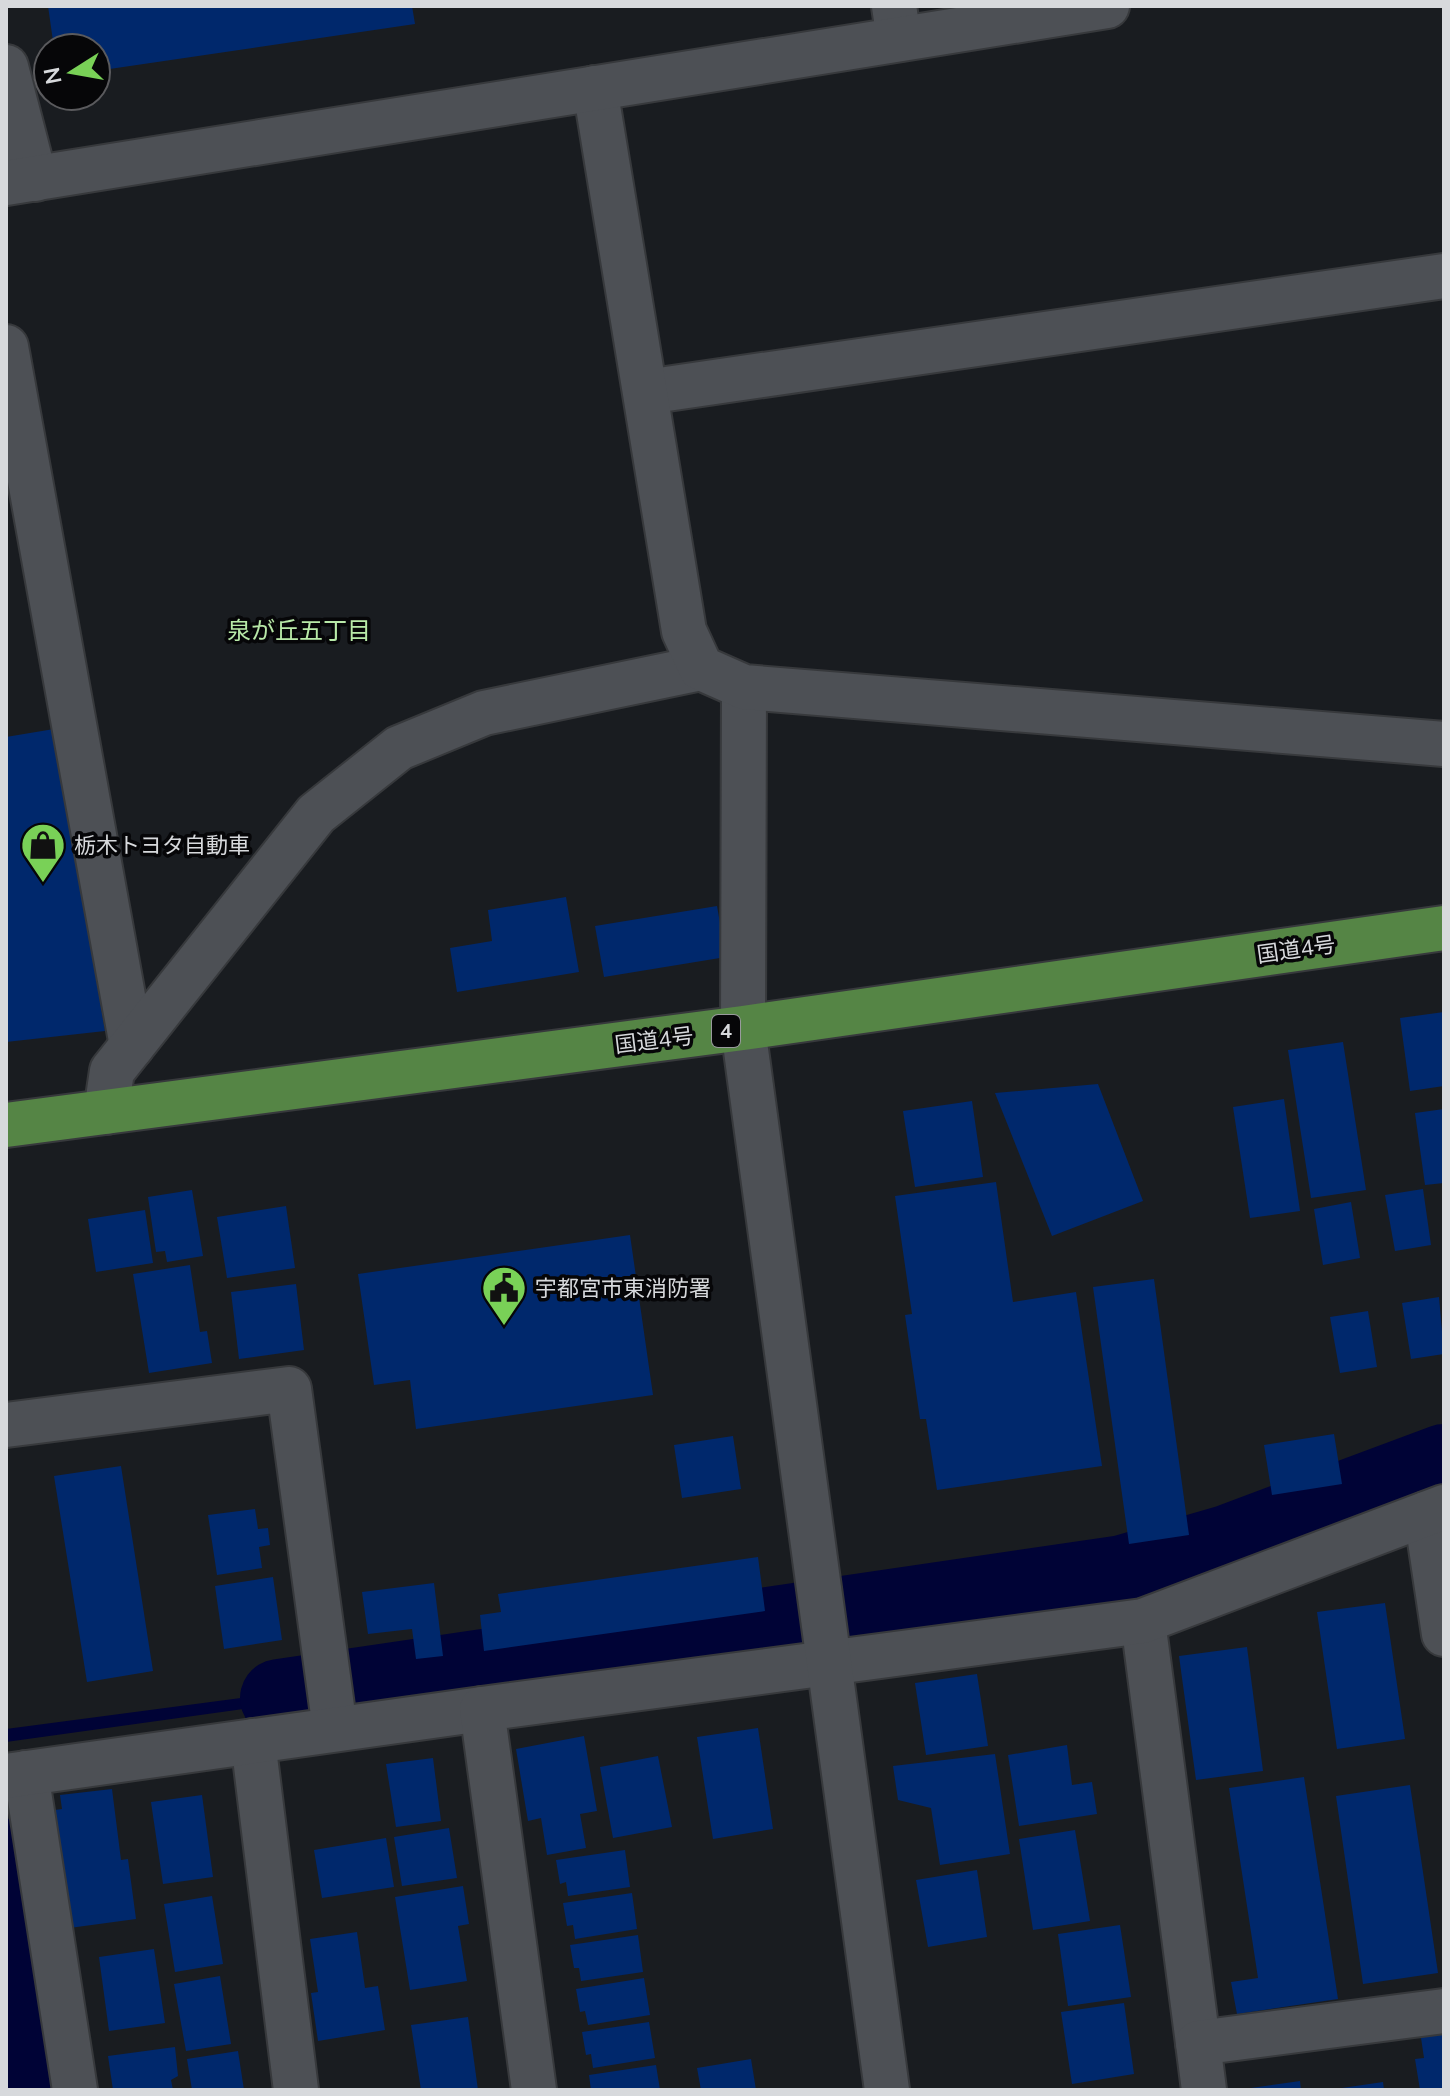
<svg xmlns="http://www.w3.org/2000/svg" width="1450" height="2096" viewBox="0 0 1450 2096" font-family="Mulish,'Noto Sans JP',sans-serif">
  <rect width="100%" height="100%" fill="#191c20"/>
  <!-- water -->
  <g fill="#000336">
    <path d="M1444 1454V1465L1129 1576 897 1612 895 1598 1129 1567Z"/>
    <path d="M730 1632 732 1644 399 1686 398 1676Z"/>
    <path d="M278 1693 279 1704 6 1742V1729Z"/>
    <path d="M6 1817 14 1823 57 2090H6Z"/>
  </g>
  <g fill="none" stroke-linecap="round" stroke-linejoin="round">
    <!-- river -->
    <path stroke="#000336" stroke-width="78" d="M279 1698 1123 1574 1227 1544 1444 1463"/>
  </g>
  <!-- building -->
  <g fill="#00286c">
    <path d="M48 6H412L415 24 96 71V48H54Z"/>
    <path d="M54 729 105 1031 6 1042V737Z"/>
    <path d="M566 897 579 972 457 992 450 948 492 941 488 910Z"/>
    <path d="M717 906 726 957 604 977 595 926Z"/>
    <path d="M1444 1012V1086L1410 1091 1400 1018Z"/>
    <path d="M1343 1042 1366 1190 1311 1198 1288 1050Z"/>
    <path d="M1098 1084 1143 1201 1052 1236 995 1093Z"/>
    <path d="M1284 1099 1300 1211 1250 1218 1233 1107Z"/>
    <path d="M972 1101 983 1177 915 1187 903 1111Z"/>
    <path d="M1444 1109V1183L1425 1185 1415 1113Z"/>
    <path d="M996 1182 1013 1302 1076 1292 1102 1466 937 1490 926 1419H920L905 1315 912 1314 895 1196Z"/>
    <path d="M1423 1189 1431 1245 1395 1251 1385 1195Z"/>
    <path d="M192 1190 203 1256 167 1262 165 1251 156 1252 148 1197Z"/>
    <path d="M1351 1202 1360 1258 1323 1265 1314 1209Z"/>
    <path d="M286 1206 295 1268 227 1278 217 1217Z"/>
    <path d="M145 1210 153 1263 96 1272 88 1219Z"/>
    <path d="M630 1235 653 1395 416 1429 410 1380 374 1385 358 1274Z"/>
    <path d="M190 1265 200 1332 207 1331 212 1363 149 1373 133 1274Z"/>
    <path d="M1154 1279 1189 1535 1129 1544 1093 1287Z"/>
    <path d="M296 1284 304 1350 239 1359 231 1292Z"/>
    <path d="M1439 1297 1444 1354 1411 1359 1402 1303Z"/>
    <path d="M1368 1311 1377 1367 1340 1373 1330 1317Z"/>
    <path d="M1334 1434 1342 1484 1272 1495 1264 1445Z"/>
    <path d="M733 1436 741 1489 682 1498 674 1445Z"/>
    <path d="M121 1466 153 1671 87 1682 54 1476Z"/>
    <path d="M255 1509 258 1529 268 1528 270 1545 259 1547 262 1568 217 1575 208 1515Z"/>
    <path d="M758 1557 765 1611 484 1651 480 1615 501 1612 498 1594Z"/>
    <path d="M273 1577 282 1640 224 1649 215 1586Z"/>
    <path d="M434 1583 443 1656 416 1659 412 1629 368 1634 362 1592Z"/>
    <path d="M1385 1603 1405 1739 1337 1749 1317 1612Z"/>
    <path d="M1247 1647 1263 1771 1196 1780 1179 1656Z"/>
    <path d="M977 1674 988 1746 926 1755 915 1683Z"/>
    <path d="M758 1728 773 1829 713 1839 697 1737Z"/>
    <path d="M584 1736 597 1811 580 1814 586 1848 547 1855 541 1818 528 1821 516 1749Z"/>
    <path d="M1067 1745 1072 1785 1092 1782 1097 1814 1019 1826 1008 1755Z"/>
    <path d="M995 1754 1010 1854 940 1865 931 1808 898 1800 893 1766Z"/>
    <path d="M658 1756 672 1827 613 1838 600 1767Z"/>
    <path d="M433 1758 441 1821 396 1827 386 1764Z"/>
    <path d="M1304 1777 1338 1999 1237 2014 1231 1982 1258 1978 1229 1788Z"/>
    <path d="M1410 1785 1438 1973 1363 1984 1336 1796Z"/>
    <path d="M112 1789 121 1860 128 1859 136 1919 62 1929 47 1811 62 1809 60 1795Z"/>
    <path d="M202 1795 213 1877 163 1884 151 1802Z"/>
    <path d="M449 1828 457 1878 402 1886 394 1837Z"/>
    <path d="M1075 1830 1090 1921 1033 1930 1019 1839Z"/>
    <path d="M386 1838 394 1887 322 1898 314 1850Z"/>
    <path d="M625 1850 630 1887 568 1896 566 1882 560 1884 556 1860Z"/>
    <path d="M977 1870 987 1937 928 1947 916 1880Z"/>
    <path d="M463 1886 469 1924 458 1926 467 1981 410 1990 395 1897Z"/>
    <path d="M632 1893 637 1929 575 1939 573 1925 567 1926 563 1903Z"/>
    <path d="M212 1896 223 1964 175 1972 164 1904Z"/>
    <path d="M1120 1925 1131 1997 1068 2006 1058 1934Z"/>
    <path d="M357 1932 365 1988 378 1986 385 2030 318 2041 311 1993 318 1992 310 1939Z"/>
    <path d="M638 1935 643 1972 581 1981 579 1968H574L570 1945Z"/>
    <path d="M154 1949 165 2023 109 2031 99 1957Z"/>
    <path d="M220 1976 231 2044 186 2051 174 1984Z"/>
    <path d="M644 1978 650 2015 588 2025 585 2011 580 2012 576 1989Z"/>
    <path d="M1124 2003 1134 2074 1072 2084 1061 2012Z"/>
    <path d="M468 2017 478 2090H421L411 2025Z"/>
    <path d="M649 2022 655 2058 593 2068 591 2054 586 2055 582 2032Z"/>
    <path d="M1444 2028V2090H1420L1415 2059 1424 2058 1420 2031Z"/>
    <path d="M175 2047 178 2076 171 2080 173 2090H113L108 2056Z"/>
    <path d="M238 2051 244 2090H192L187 2059Z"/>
    <path d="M751 2059 756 2090H701L697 2068Z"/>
    <path d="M656 2065 660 2090H591L589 2075Z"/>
    <path d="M1300 2081 1301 2090H1251V2088Z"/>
    <path d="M1383 2082 1384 2090H1342V2088Z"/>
  </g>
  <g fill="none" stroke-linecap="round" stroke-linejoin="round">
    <!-- minor casing -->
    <g stroke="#37393c" stroke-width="48">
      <g id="minor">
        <path d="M894 6 899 39"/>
        <path d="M6 67 35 179"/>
        <path d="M6 347 132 1046"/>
        <path d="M646 392 1444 276"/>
        <path d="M743 1028 744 687"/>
        <path d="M106 1112 112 1071 316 814 399 748 484 713 701 668"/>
        <path d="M6 1425 289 1389 335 1729"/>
        <path d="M1426 1514 1444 1634"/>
        <path d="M1143 1621 1198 2043"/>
        <path d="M253 1741 296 2090"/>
        <path d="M26 1773 75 2090"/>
        <path d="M6 1776 482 1709"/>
        <path d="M534 2090 482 1709 1143 1621 1444 1507"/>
        <path d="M1204 2090 1198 2043 1444 2011"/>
      </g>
    </g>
    <!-- tertiary casing -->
    <g stroke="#37393c" stroke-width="48">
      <g id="tertiary">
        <path d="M595 88 684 631 701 668 744 687 1444 744"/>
        <path d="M6 183 1107 6"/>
        <path d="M743 1028 887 2090"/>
      </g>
    </g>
    <!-- trunk casing -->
    <g stroke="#37393c" stroke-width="48">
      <path id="trunk" d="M6 1125 743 1028 1444 928"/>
    </g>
    <!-- minor -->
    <use href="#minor" stroke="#4d5055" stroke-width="44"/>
    <!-- tertiary -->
    <use href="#tertiary" stroke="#4d5055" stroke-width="44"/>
    <!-- trunk -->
    <use href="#trunk" stroke="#558545" stroke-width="44"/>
  </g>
  <!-- icons -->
  <defs>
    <g id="shop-pin" transform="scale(2.3)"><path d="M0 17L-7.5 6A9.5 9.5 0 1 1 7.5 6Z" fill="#79d157" stroke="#060608"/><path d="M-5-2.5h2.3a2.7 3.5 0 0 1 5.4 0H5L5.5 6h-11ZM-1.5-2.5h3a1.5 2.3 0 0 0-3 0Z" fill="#111"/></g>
    <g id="civic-pin" transform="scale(2.3)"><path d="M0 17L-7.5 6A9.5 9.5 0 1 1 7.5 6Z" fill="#79d157" stroke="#060608"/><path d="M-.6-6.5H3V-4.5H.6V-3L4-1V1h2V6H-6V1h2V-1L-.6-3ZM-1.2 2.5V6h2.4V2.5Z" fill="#111"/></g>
  </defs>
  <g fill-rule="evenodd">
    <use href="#shop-pin" x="43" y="845"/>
    <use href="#civic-pin" x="504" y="1288"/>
  </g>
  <g text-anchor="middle" stroke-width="7" stroke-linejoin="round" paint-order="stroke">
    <!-- shield labels -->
    <rect fill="#060608" stroke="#989a9c" stroke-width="2" x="712" y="1015" width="28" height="32" rx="6"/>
    <g font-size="20" font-weight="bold" fill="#d7d9dc">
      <text x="726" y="1038">4</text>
    </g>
    <!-- poi labels -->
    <g font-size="22" fill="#d7d9dc" stroke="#060608" text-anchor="start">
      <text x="74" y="853">栃木トヨタ自動車</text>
      <text x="535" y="1296">宇都宮市東消防署</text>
    </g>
    <!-- street labels -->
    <g font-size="22" fill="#d7d9dc" stroke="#060608">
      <text transform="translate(1296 949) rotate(-8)" y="8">国道4号</text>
      <text transform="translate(654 1040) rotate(-7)" y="8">国道4号</text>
    </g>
    <!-- neighbourhood labels -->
    <g font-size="24" fill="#b8e9a8" stroke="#060608">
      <text x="299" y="639">泉が丘五丁目</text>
    </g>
  </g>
  <!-- border -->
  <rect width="1450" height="2096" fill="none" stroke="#d7d9dc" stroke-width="16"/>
  <!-- north arrow -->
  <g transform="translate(72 72) rotate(259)"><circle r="38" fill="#060608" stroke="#5a5a5d" stroke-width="2"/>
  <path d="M0-6L14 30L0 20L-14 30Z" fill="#79d157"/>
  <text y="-12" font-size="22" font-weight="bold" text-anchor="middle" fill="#d7d9dc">N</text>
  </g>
</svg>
